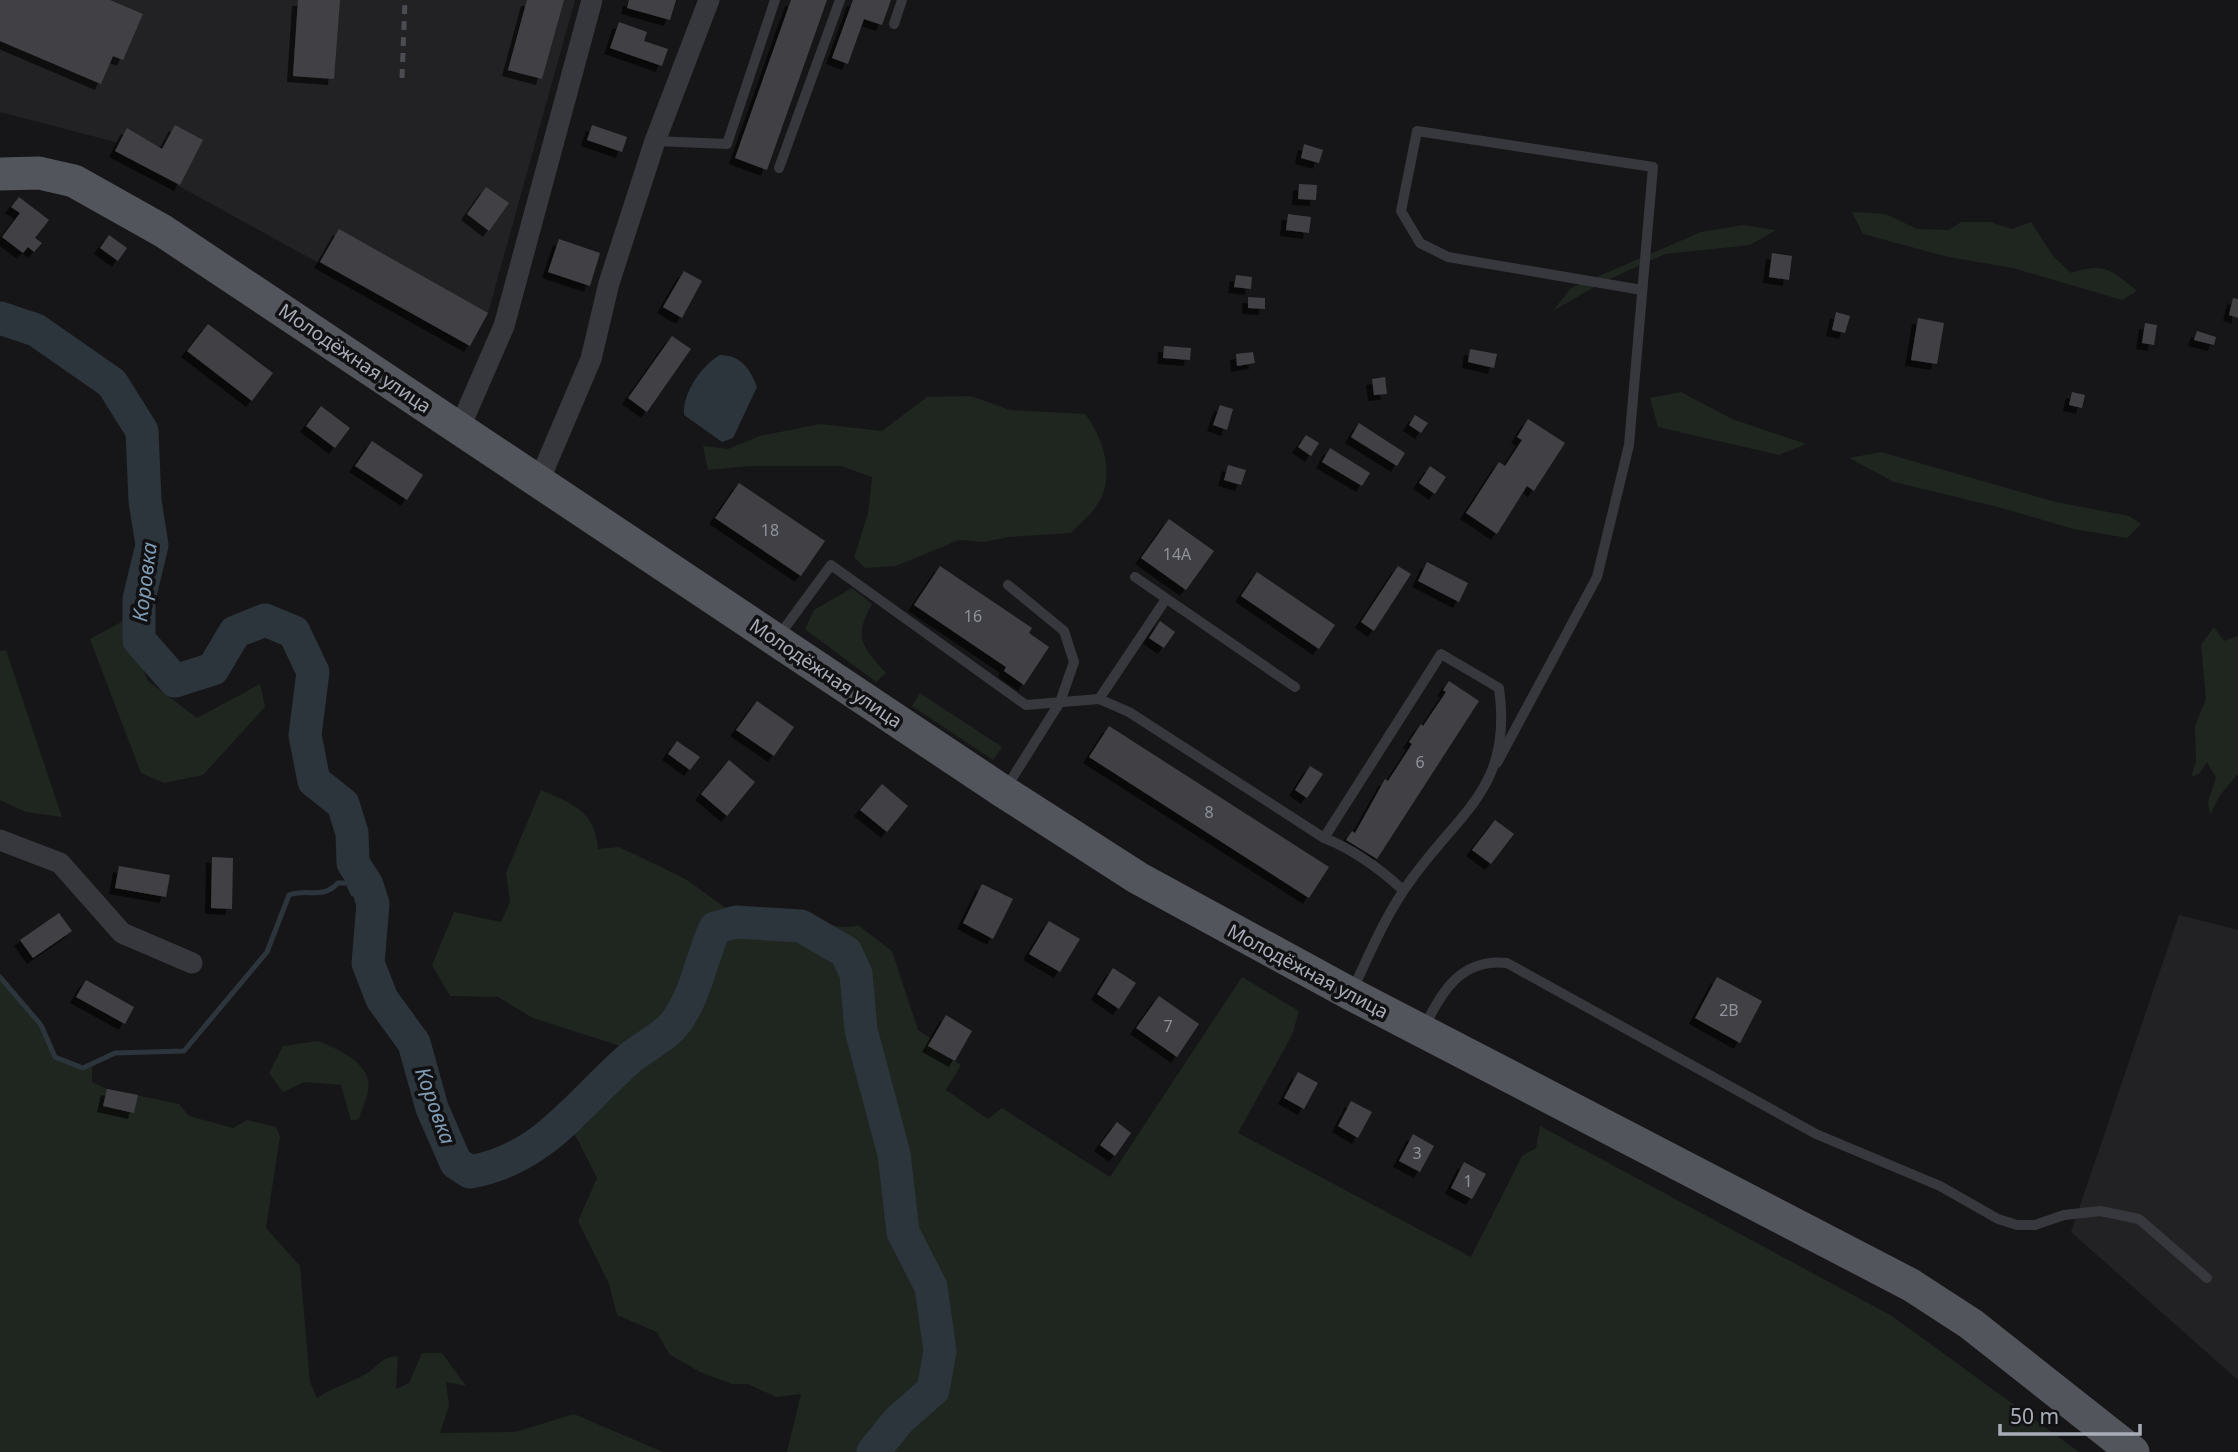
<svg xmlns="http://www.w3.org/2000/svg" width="2238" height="1452" viewBox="0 0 2238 1452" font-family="'Noto Sans',sans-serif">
  <defs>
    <filter id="shadow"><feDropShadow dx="-6" dy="6" stdDeviation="0" flood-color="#0009"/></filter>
  </defs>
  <rect width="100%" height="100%" fill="#161618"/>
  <!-- built -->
  <g fill="#222225">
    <path d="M0 0H575L488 313 470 346 115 151 119 143 0 112Z"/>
    <path d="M2179 915 2238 930V1380L2071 1232Z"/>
  </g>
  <!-- green -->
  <g fill="#1e261f">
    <path d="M1852 212 1886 214 1917 229 1949 230 1961 222H1990L2012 229 2031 222 2053 256 2071 273C2105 262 2111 270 2137 291L2122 300 2013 268 1948 257 1863 234Z"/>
    <path d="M1743 225 1776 230 1750 245 1665 254 1603 282 1553 311 1571 288 1701 232Z"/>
    <path d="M1681 392 1732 419 1806 444 1779 455 1658 427 1650 398Z"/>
    <path d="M971 396 1010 410 1085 414C1104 439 1116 476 1097 505 1091 515 1079 524 1071 533L1009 537 984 542 959 540 896 566 865 568 854 557 868 514 872 477 841 466H750L708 470 703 446 728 449 760 436 820 424 882 431 927 397Z"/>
    <path d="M1881 452 2056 502 2129 516 2141 524 2127 538 2074 529 1998 507 1894 482 1849 458Z"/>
    <path d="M852 588 872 604C853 638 862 646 886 673L876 682 805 629 814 610Z"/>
    <path d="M123 621 148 681 197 718 260 684 265 707 203 775 164 783 141 773 90 639Z"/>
    <path d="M2214 627 2224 641 2238 636V774L2220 795 2210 815 2208 802 2216 778 2207 762 2199 774 2191 777 2196 761 2195 726 2206 699 2201 645Z"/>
    <path d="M6 650 62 817 26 812 0 800V651Z"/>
    <path d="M920 693 1002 747 993 760 912 706Z"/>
    <path d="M541 790C572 804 595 810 598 849L619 847 661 867 687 880 744 921C752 917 761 911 770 910 799 909 831 934 858 925L892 951 918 1030 932 1039 929 1046 961 1065 946 1090 988 1119 1002 1108 1110 1177 1242 977 1299 1011 1292 1035 1238 1133 1471 1257 1522 1156 1536 1148 1540 1126 1892 1316 2079 1452H787L801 1394 776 1397 748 1384H732L700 1372 669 1354 657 1332 617 1315 609 1284 578 1221 597 1178 568 1121 584 1127 639 1060 620 1046 533 1018 498 997 450 996 432 965 454 912 501 922 510 902 506 873Z"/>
    <path d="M0 977 41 1025 55 1057 83 1068 92 1066V1082L107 1089 179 1104 189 1116 233 1128 247 1120 276 1127 280 1136 266 1228 300 1266 310 1382 317 1398C332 1388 348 1383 364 1375 378 1367 381 1357 398 1356L396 1389 409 1383 422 1353H442L466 1386 446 1382 449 1406 440 1433 515 1432 574 1414 663 1452H0Z"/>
    <path d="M318 1041C338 1049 374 1064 368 1092 366 1101 361 1110 359 1119L351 1121 341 1085 304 1082 283 1092 269 1073 283 1046Z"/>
  </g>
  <!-- water -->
  <path fill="#2c353c" d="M720 355C741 355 750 369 757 387L733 438 722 442 684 415C682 393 702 365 720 355Z"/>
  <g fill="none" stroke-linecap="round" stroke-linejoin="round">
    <!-- stream -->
    <path stroke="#2c353c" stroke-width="5" d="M0 977 41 1025 55 1057 83 1068 115 1053 184 1051 267 952 289 895C309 888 322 900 338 883H348L353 894 362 897 367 885"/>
    <!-- river -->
    <path stroke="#2c353c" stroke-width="33" d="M0 318 36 330 112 383 142 431 145 501 152 545 139 599V640L175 681 213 669 235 632 265 620 294 632 313 672 305 735 314 781 343 804 352 833 353 863 367 885 373 904 368 963 382 999 414 1043 432 1108 456 1163 470 1172C544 1159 577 1104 629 1059 643 1047 665 1037 676 1022 696 995 701 959 715 928L736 922 801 926 846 952 856 974 861 1030 894 1154 903 1232 931 1287 940 1351 933 1390 899 1420 873 1452"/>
  </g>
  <!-- building -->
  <g fill="#404145" filter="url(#shadow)">
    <path d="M0 0H110L143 14 123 60 113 56 101 84 0 41Z"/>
    <path d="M298 0H340L334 79 293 76Z"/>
    <path d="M527 0H564L542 79 508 70Z"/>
    <path d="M629 0H676L670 20 627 8Z"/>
    <path d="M791 0H827L767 170 735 158Z"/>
    <path d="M853 0H891L882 25 864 19 848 64 832 58Z"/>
    <path d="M619 22 647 32 644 41 668 49 662 66 610 48Z"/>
    <path d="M175 125 203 140 180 185 115 151 127 128 162 149Z"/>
    <path d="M592 125 627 137 622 152 587 140Z"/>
    <path d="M1304 144 1323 150 1319 163 1301 158Z"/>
    <path d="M1299 184 1317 185 1316 200 1298 199Z"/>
    <path d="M486 187 509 203 489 231 467 214Z"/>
    <path d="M19 197 49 220 35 238 42 243 34 252 28 247 23 253 2 237 20 213 11 207Z"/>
    <path d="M1288 214 1311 217 1309 233 1286 230Z"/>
    <path d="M339 229 488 313 470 346 320 262Z"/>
    <path d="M109 235 127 248 118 261 100 248Z"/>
    <path d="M559 239 600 253 590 286 548 272Z"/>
    <path d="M1772 253 1792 256 1789 280 1769 277Z"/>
    <path d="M684 271 702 281 682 318 663 307Z"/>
    <path d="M1236 275 1252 277 1251 289 1234 287Z"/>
    <path d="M1248 297 1265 298V309L1248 308Z"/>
    <path d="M2233 298 2238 299V318L2229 315Z"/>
    <path d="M1836 312 1850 316 1845 333 1832 330Z"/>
    <path d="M1918 318 1944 323 1937 364 1911 360Z"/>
    <path d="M2145 323 2157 325 2154 345 2142 343Z"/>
    <path d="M208 324 273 373 252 401 187 351Z"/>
    <path d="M2197 331 2216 337 2214 345 2194 340Z"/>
    <path d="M672 336 691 349 647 412 628 398Z"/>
    <path d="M1164 346 1191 348 1190 360 1163 358Z"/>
    <path d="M1470 349 1497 354 1494 368 1468 362Z"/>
    <path d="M1253 352 1255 363 1237 366 1236 354Z"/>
    <path d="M1385 377 1387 394 1374 395 1372 379Z"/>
    <path d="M2072 392 2085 395 2082 408 2069 405Z"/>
    <path d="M1220 405 1233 409 1227 430 1213 425Z"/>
    <path d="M321 406 350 428 335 448 306 426Z"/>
    <path d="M1415 415 1428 423 1421 433 1409 425Z"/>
    <path d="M1528 419 1565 443 1534 491 1527 486 1497 534 1466 513 1499 462 1505 466 1522 440 1517 437Z"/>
    <path d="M1359 423 1405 453 1397 466 1351 437Z"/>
    <path d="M1306 435 1319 443 1311 456 1298 447Z"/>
    <path d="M372 441 423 475 407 500 355 466Z"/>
    <path d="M1330 448 1370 473 1362 486 1322 462Z"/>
    <path d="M1228 465 1246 470 1241 485 1224 480Z"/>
    <path d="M1430 466 1446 477 1435 494 1419 483Z"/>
    <path d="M739 483 825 541 801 576 715 518Z"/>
    <path d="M1169 519 1214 551 1186 590 1141 558Z"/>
    <path d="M1427 562 1468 583 1459 602 1418 581Z"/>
    <path d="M940 566 1032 628 1029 633 1049 647 1024 685 1004 671 1006 667 914 605Z"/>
    <path d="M1398 566 1411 574 1374 631 1361 622Z"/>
    <path d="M1257 572 1335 625 1319 649 1241 596Z"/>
    <path d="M1160 621 1175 632 1164 648 1149 638Z"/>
    <path d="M1449 681 1479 701 1377 859 1346 840 1352 831 1355 833 1385 779 1388 781 1412 744 1409 742 1421 724 1423 726 1446 692 1443 690Z"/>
    <path d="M757 701 794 727 774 756 736 730Z"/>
    <path d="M1109 726 1329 867 1309 898 1089 757Z"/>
    <path d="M677 741 700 757 690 770 668 754Z"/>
    <path d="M729 760 755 782 727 816 701 794Z"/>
    <path d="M1310 766 1323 774 1307 798 1295 790Z"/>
    <path d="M882 784 908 806 887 832 860 810Z"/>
    <path d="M1495 820 1514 834 1491 864 1472 850Z"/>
    <path d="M212 857 233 858 232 909 211 908Z"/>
    <path d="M119 866 170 875 166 897 115 888Z"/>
    <path d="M982 884 1013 899 993 939 963 923Z"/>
    <path d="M59 913 72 931 33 958 20 940Z"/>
    <path d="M1049 921 1080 939 1060 972 1029 954Z"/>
    <path d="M1113 968 1136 983 1119 1009 1097 994Z"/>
    <path d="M1717 977 1762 1001 1740 1043 1695 1018Z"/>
    <path d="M86 980 134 1007 125 1024 76 997Z"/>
    <path d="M1159 996 1199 1024 1177 1057 1136 1028Z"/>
    <path d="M946 1015 972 1031 955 1061 928 1046Z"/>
    <path d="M1298 1072 1318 1083 1304 1109 1284 1098Z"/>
    <path d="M107 1089 138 1095 134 1113 103 1106Z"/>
    <path d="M1351 1101 1372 1112 1358 1138 1338 1126Z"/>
    <path d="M1117 1122 1131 1133 1115 1156 1100 1145Z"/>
    <path d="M1413 1134 1434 1146 1420 1172 1399 1161Z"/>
    <path d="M1464 1162 1486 1174 1472 1199 1451 1188Z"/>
  </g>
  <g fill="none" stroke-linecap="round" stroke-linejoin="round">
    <!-- service -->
    <g stroke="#37383d" stroke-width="10">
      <path d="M894 24 902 0"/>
      <path d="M655 141 727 144 775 0"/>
      <path d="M779 168 840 0"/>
      <path d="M1135 577 1295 687"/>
      <path d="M1166 599 1099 699 1129 712 1324 838C1353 849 1380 869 1403 890"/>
      <path d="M778 637 831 565 1026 705 1099 699"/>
      <path d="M1497 763 1597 577 1629 445 1653 167 1417 131 1401 211 1420 243 1448 257 1642 290"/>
      <path d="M1006 788 1060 702 1074 662 1064 631 1008 585"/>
      <path d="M1324 838 1441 654 1499 688C1513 787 1461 810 1411 880 1387 912 1370 953 1353 989"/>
      <path d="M1424 1028C1441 992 1461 958 1507 963L1816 1134 1940 1186 1998 1219 2017 1225H2035L2064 1215 2100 1211 2139 1219 2207 1278"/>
    </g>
    <!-- minor -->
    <g stroke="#37383d" stroke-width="21">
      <path d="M460 427 504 326 592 0"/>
      <path d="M539 481 591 359 609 283 655 141 709 0"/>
      <path d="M0 840 60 863 122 933 192 963"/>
    </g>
    <!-- primary -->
    <path stroke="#53555c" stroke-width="33" d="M0 174 39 173 74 181 163 231 1004 792 1138 878 1351 994 1911 1285 1971 1324 2133 1452"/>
    <!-- rail -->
    <path stroke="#4a4c52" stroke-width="5" stroke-dasharray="9 7" stroke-linecap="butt" d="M402 78 405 0"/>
  </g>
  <g text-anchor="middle" stroke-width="7" stroke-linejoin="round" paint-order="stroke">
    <!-- number labels -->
    <g font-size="16" fill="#8e929b">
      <text x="770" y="536">18</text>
      <text x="1177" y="560">14А</text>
      <text x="973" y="622">16</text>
      <text x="1420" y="768">6</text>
      <text x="1209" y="818">8</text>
      <text x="1729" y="1016">2В</text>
      <text x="1168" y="1032">7</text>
      <text x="1417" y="1159">3</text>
      <text x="1468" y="1187">1</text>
    </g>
    <!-- street labels -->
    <g font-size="19" fill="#a8adb8" stroke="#111113">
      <text transform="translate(355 358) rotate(34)" y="7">Молодёжная улица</text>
      <text transform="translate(826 673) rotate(34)" y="7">Молодёжная улица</text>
      <text transform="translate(1308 971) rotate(28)" y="7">Молодёжная улица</text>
    </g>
    <!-- water labels -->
    <g font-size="21" font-style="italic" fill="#7f9bb3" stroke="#111113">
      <text transform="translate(145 582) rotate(-83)" y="7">Коровка</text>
      <text transform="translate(435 1106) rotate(70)" y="7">Коровка</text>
    </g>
  </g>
  <!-- scale -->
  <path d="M2000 1424v10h140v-10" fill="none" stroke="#a8adb8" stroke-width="3.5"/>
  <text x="2010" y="1424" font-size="21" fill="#a8adb8" stroke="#111113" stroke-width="5" paint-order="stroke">50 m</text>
</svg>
